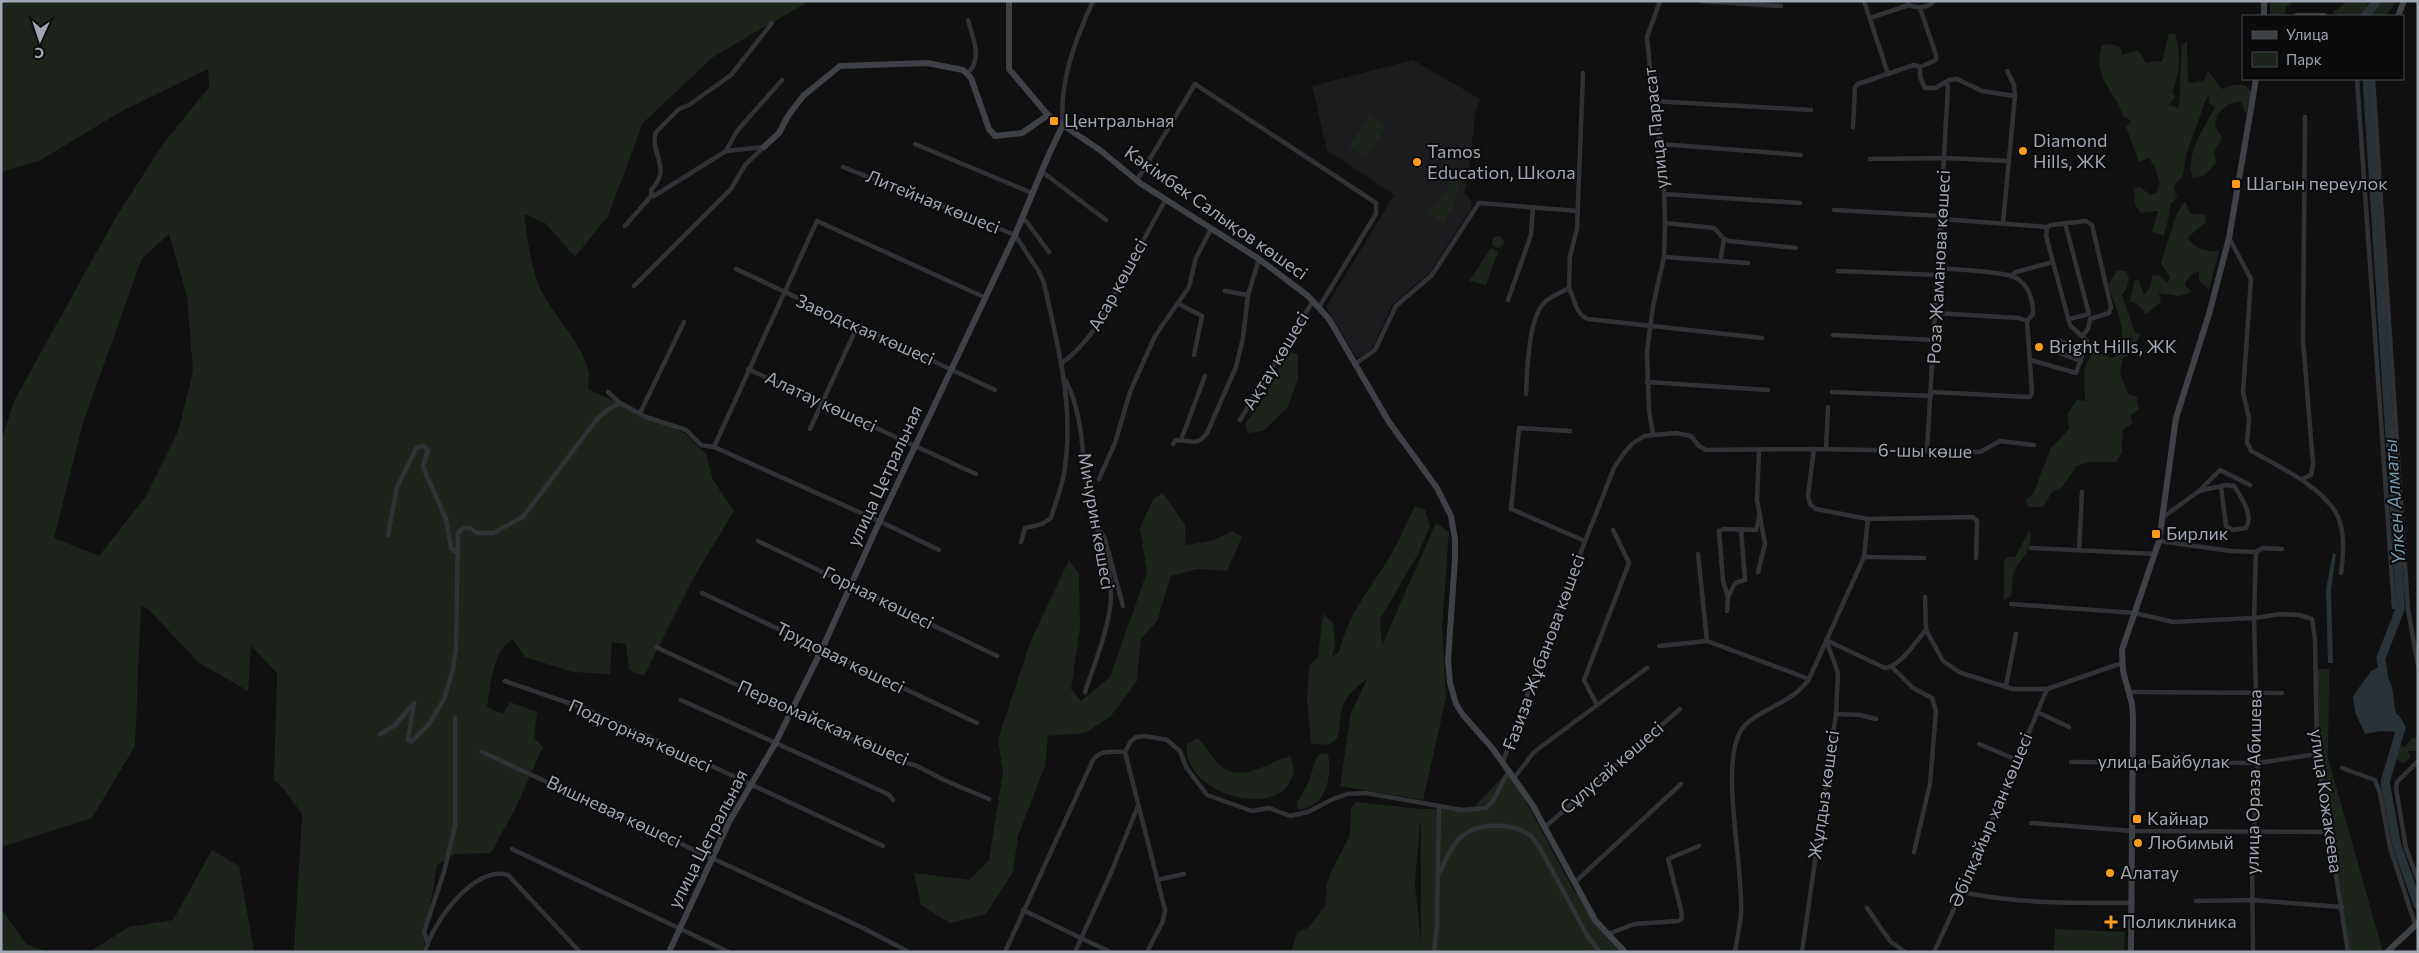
<svg xmlns="http://www.w3.org/2000/svg" width="2419" height="953" viewBox="0 0 2419 953" font-family="Commissioner,sans-serif">
  <rect width="100%" height="100%" fill="#101011"/>
  <!-- built -->
  <path fill="#1c1c1e" d="M1413 60 1480 99 1475 115 1468 178 1464 192 1472 202 1471 208 1430 272 1392 305 1372 349 1357 358 1326 307 1394 195 1327 150 1312 86Z"/>
  <!-- green -->
  <g fill="#1c241c" fill-rule="evenodd">
    <path d="M1 1H809L713 57 643 123 608 216 575 257 545 223 524 214C528 239 530 267 541 290 554 317 581 341 588 370 590 376 588 384 588 389L684 433 706 454 713 480 734 511 693 579 644 676 629 670 626 644 612 642 610 674 573 672 525 657 513 639C492 651 491 685 487 707L503 714 510 702 537 712 534 738 543 747 515 809 491 853 456 854 437 865 423 952H294L302 814 283 788 274 780 277 673 251 646 248 691 199 663 148 609 141 606 135 746 92 818 1 847V442L14 401 116 217 163 144 209 87 208 69 122 111 39 161 1 172ZM169 234 187 296 193 371 179 429 146 496 99 556 54 538 83 423 142 258Z"/>
    <path d="M2284 1H2295L2286 7 2285 14 2280 16H2270V3Z"/>
    <path d="M2348 1H2369L2362 16H2343L2332 13Z"/>
    <path d="M2381 1H2395C2389 16 2385 16 2370 16Z"/>
    <path d="M2169 33 2175 34C2181 49 2180 78 2172 91L2175 97 2169 105 2179 108 2182 45 2187 41 2188 82 2195 83 2204 80 2208 71 2222 89 2232 85H2245L2252 93 2246 115 2241 101 2227 105 2217 115 2215 126 2222 138 2214 151 2216 163 2205 175 2193 178C2184 155 2205 127 2215 107L2210 104 2209 95 2206 99 2186 155 2183 176 2174 186 2177 197 2170 205C2171 216 2166 224 2164 236L2152 232 2158 211 2140 213 2135 204 2134 189 2140 187 2150 195 2156 193 2160 184 2155 167 2149 158 2139 162 2126 127 2131 121 2124 117C2114 89 2092 79 2102 45L2111 44 2120 47 2122 55 2138 50 2146 63 2152 61 2162 62Z"/>
    <path d="M1369 116 1387 127 1366 158 1349 147Z"/>
    <path d="M1463 166 1455 205 1443 223 1426 211 1429 208 1433 210Z"/>
    <path d="M2185 201 2190 213 2205 215 2206 222 2187 238C2197 249 2205 252 2219 251L2209 290 2199 280V271C2191 273 2187 279 2185 286L2192 292 2179 296 2159 293 2161 302 2146 314 2137 304 2130 301 2134 281 2138 279 2144 295 2151 286 2152 276 2159 275 2167 283 2170 277 2161 263 2177 213Z"/>
    <circle cx="1498" cy="242" r="6"/>
    <path d="M1491 248 1498 252 1486 285 1469 281Z"/>
    <path d="M2117 270 2126 271 2129 277 2127 288 2122 295 2135 332 2141 334 2128 356 2123 358 2120 373 2128 394 2137 397 2139 409 2130 416 2133 423 2123 429 2122 452 2116 462H2089L2077 466 2062 487 2052 492 2043 507H2028L2025 500 2033 494 2051 448 2069 429 2067 414 2077 400 2085 401 2084 371 2092 352 2115 358C2131 334 2116 310 2108 285Z"/>
    <path d="M1288 351 1298 355V379L1287 408 1263 431 1247 433 1245 424 1265 397Z"/>
    <path d="M1163 493 1185 525 1186 545 1212 541 1232 531 1242 537 1227 571 1197 569 1171 576 1157 621 1141 639 1137 681 1110 717 1085 733 1048 736 1045 766 1018 836 1013 872 986 914 950 923 921 905 914 873 969 880 989 860 1003 772 998 739 1031 640 1069 560 1079 574 1080 628 1071 689 1081 701 1110 677 1147 572 1140 528 1153 499Z"/>
    <path d="M1415 506 1425 510 1430 526 1417 556 1380 619 1382 645 1436 523 1449 532 1442 627 1446 698 1423 800 1340 786 1351 713 1367 679C1360 684 1349 693 1345 701 1333 720 1352 752 1311 743L1307 700 1309 666 1318 657 1323 614 1333 623 1335 643 1332 657 1339 652C1349 613 1369 590 1389 558 1399 542 1406 523 1415 506Z"/>
    <path d="M2030 529C2033 554 2023 553 2014 572 2011 580 2013 588 2011 596L2004 600V562L2007 557H2015Z"/>
    <path d="M2317 669H2329L2328 758 2383 952H2350L2317 744Z"/>
    <path d="M1198 738C1204 744 1217 764 1223 768 1246 782 1269 761 1291 756L1294 773C1292 778 1288 787 1284 790 1253 814 1182 787 1187 744Z"/>
    <path d="M2416 738 2418 742 2417 751H2408L2410 756 2406 762 2402 763 2396 759 2399 746 2405 747 2411 739Z"/>
    <path d="M1328 753C1332 778 1327 806 1298 810L1297 803 1309 781 1316 758 1320 754Z"/>
    <path d="M1509 770 1573 889 1625 952H1291L1297 933 1309 927 1325 906 1327 884 1332 870 1349 837 1351 809 1356 802 1421 809 1473 808ZM1420 823H1421V942L1415 884Z"/>
    <path d="M212 850 239 866 254 952H89L129 927 173 920Z"/>
    <path d="M1 909 26 944 48 952H1Z"/>
    <path d="M2055 929 2125 932 2124 952H2054Z"/>
  </g>
  <!-- water -->
  <g fill="#283237">
    <path d="M2333 553 2336 554 2331 590 2333 663H2328L2326 589Z"/>
    <path d="M2377 668C2393 675 2393 694 2395 709 2396 715 2401 721 2403 727L2399 732 2380 731 2365 734 2355 712 2353 696 2371 671Z"/>
  </g>
  <g fill="none" stroke-linecap="round" stroke-linejoin="round">
    <!-- river -->
    <g stroke="#283237" stroke-width="9">
      <path d="M2365 16 2377 1"/>
      <path d="M2367 79 2400 594V609L2381 658 2384 681"/>
      <path d="M2396 719 2401 728 2385 782 2397 846 2418 905"/>
    </g>
    <!-- street -->
    <g stroke="#303236" stroke-width="4.5">
      <path d="M1701 1 1781 6"/>
      <path d="M1864 1 1888 74"/>
      <path d="M1907 1 1909 5C1917 9 1928 8 1934 1"/>
      <path d="M1920 8 1936 55V60L1920 67V77L1925 88H1935L1949 80 1957 79 1982 91 2015 96 2003 223"/>
      <path d="M1870 18 1909 5"/>
      <path d="M772 23 731 75 689 105 679 109 656 132C649 153 673 168 651 190L652 195 654 196 726 151 737 131 782 80"/>
      <path d="M2007 71 2014 85 2015 96"/>
      <path d="M968 73C983 58 973 39 968 20"/>
      <path d="M2357 79 2394 607"/>
      <path d="M2373 79 2408 610 2418 665"/>
      <path d="M1653 101 1811 110"/>
      <path d="M1063 125C1059 82 1075 40 1093 1"/>
      <path d="M1853 127 1855 87 1858 84 1914 65 1920 67"/>
      <path d="M915 144 1032 193"/>
      <path d="M1660 144 1801 155"/>
      <path d="M726 151 764 147"/>
      <path d="M1870 159 1945 158 2009 161"/>
      <path d="M843 167 1015 235 1038 270 1044 283C1058 346 1075 409 1064 474 1061 489 1055 504 1051 518L1042 524 1025 528 1021 542"/>
      <path d="M1041 171 1106 220"/>
      <path d="M1137 180 1195 84 1376 203V214L1319 307"/>
      <path d="M1664 194 1800 203"/>
      <path d="M1834 210 1941 216"/>
      <path d="M1022 219 1026 221 1049 252"/>
      <path d="M1941 219 2047 227"/>
      <path d="M1665 223 1714 228 1724 239 1729 241 1796 248"/>
      <path d="M2065 223 2089 314 2069 319"/>
      <path d="M625 226 652 195"/>
      <path d="M2229 238 2251 279 2243 392 2249 418 2247 442 2251 451C2277 465 2333 492 2340 523 2345 539 2343 557 2341 573"/>
      <path d="M1664 257 1748 263"/>
      <path d="M1721 257 1724 239"/>
      <path d="M736 269 995 390"/>
      <path d="M1838 271 1938 275"/>
      <path d="M2011 276 2016 272 2053 262"/>
      <path d="M634 286 731 189 745 165 764 147"/>
      <path d="M1569 288C1575 300 1575 314 1588 319L1762 338"/>
      <path d="M1225 291 1248 295"/>
      <path d="M1508 300 1531 235 1533 207"/>
      <path d="M1179 304 1202 316 1194 355"/>
      <path d="M1936 313 2019 318 2027 321"/>
      <path d="M1833 335 1934 340"/>
      <path d="M2058 340 2085 350"/>
      <path d="M2056 352 2081 361"/>
      <path d="M2031 360 2076 373 2087 341 2070 325 2046 236 2047 227 2051 225 2086 221 2092 225 2111 307 2109 313 2090 319 2088 329 2083 335"/>
      <path d="M1061 364C1094 339 1105 312 1123 277 1137 251 1152 225 1166 199"/>
      <path d="M1355 364 1375 350 1396 306 1432 275 1479 203 1578 211"/>
      <path d="M748 369 976 474"/>
      <path d="M1066 381C1083 415 1082 452 1087 489 1093 528 1116 567 1110 608 1106 636 1094 665 1085 692"/>
      <path d="M1647 382 1768 390"/>
      <path d="M608 392 620 403 646 417 686 430 701 445 714 447 879 521 939 550"/>
      <path d="M1832 392 1931 396"/>
      <path d="M1931 392 2028 397 2031 396 2032 392 2027 321 2033 314C2033 300 2030 286 2016 278 2005 271 1954 270 1938 268"/>
      <path d="M1526 394C1527 372 1528 315 1546 301 1553 296 1562 292 1569 288L1570 256 1577 229 1583 73"/>
      <path d="M640 413 684 322"/>
      <path d="M1240 420 1313 301"/>
      <path d="M810 429 858 325"/>
      <path d="M1570 431 1519 428 1511 509 1585 541"/>
      <path d="M1653 434 1649 411 1647 352 1653 306 1664 257 1665 223 1663 160 1653 101 1647 37 1660 1"/>
      <path d="M1181 440 1205 376"/>
      <path d="M1173 444 1176 440C1190 440 1197 447 1207 433L1236 367 1243 338 1248 295 1259 259"/>
      <path d="M714 447 817 221 986 298"/>
      <path d="M1814 449 1980 452 2000 441 2034 445"/>
      <path d="M1826 449 1828 407"/>
      <path d="M1927 451 1948 87 1946 83"/>
      <path d="M1099 479 1115 443 1130 392 1155 336 1189 287 1196 258 1211 229"/>
      <path d="M2302 479 2311 475 2313 464 2303 340 2305 117"/>
      <path d="M2199 491 2226 485 2234 486C2241 497 2254 515 2246 528L2233 530 2226 526 2221 486"/>
      <path d="M2162 518 2199 491 2220 470 2250 485"/>
      <path d="M1101 532 1105 539 1123 606"/>
      <path d="M388 535 397 487 417 447 424 446 428 450 423 467 446 519 451 548 454 551 458 550"/>
      <path d="M758 541 997 656"/>
      <path d="M2159 541 2231 551 2256 552 2263 548 2282 549"/>
      <path d="M2031 548 2155 554"/>
      <path d="M2079 550 2082 492"/>
      <path d="M1698 554 1707 641"/>
      <path d="M1864 557 1924 558"/>
      <path d="M1758 572 1765 544 1757 500 1759 450"/>
      <path d="M702 593 977 723"/>
      <path d="M1728 597 1735 583 1745 580 1741 529"/>
      <path d="M1925 597 1926 630 1943 661 1961 673 2013 689H2047L2122 663"/>
      <path d="M2011 604 2135 613 2173 622 2254 618 2281 614 2299 615 2312 619 2315 639 2317 754 2348 952"/>
      <path d="M1727 611 1728 597 1723 581 1719 531 1724 529 1756 530 1760 513"/>
      <path d="M1826 640 1885 668C1902 665 1915 642 1926 630"/>
      <path d="M1659 646 1707 641 1809 679"/>
      <path d="M656 647 895 759 917 766 944 780 989 799"/>
      <path d="M1892 667 1913 688 1932 698 1936 711 1930 784 1914 852"/>
      <path d="M505 681 586 709 643 734 883 846"/>
      <path d="M2006 686 2016 634"/>
      <path d="M2129 692 2282 693"/>
      <path d="M681 700 888 794 893 800"/>
      <path d="M1597 705 1584 680 1629 563 1613 530"/>
      <path d="M2037 712 2069 727"/>
      <path d="M1836 714 1860 715 1876 719"/>
      <path d="M380 734 394 726 414 703 408 740 411 742 429 724 444 699 452 673 456 649 458 533 463 528H470L477 533H493L523 517 597 419 607 410 620 403"/>
      <path d="M1979 744 2017 760"/>
      <path d="M482 752 861 927 907 951"/>
      <path d="M2418 761 2397 782 2396 788 2406 848 2418 880"/>
      <path d="M1503 762 1556 615 1614 468 1624 453 1632 444 1644 436 1676 433 1691 436 1699 446 1706 450 1814 449 1808 496 1810 504 1816 509 1868 519 1973 517 1977 521 1976 558"/>
      <path d="M2071 762 2258 763 2317 754"/>
      <path d="M2342 768 2375 780 2380 793 2390 847 2415 924"/>
      <path d="M1514 778 1534 752 1647 668"/>
      <path d="M2031 823 2132 831 2329 832"/>
      <path d="M1545 827 1680 709"/>
      <path d="M512 849 729 952"/>
      <path d="M1438 876C1444 864 1451 845 1462 836 1479 822 1513 822 1531 836 1534 839 1537 844 1540 848L1588 937 1600 952"/>
      <path d="M1157 880 1184 874"/>
      <path d="M1574 883 1681 784"/>
      <path d="M1962 892C2018 904 2074 903 2131 903"/>
      <path d="M2196 901 2252 900 2342 907"/>
      <path d="M1867 908 1890 941 1905 952"/>
      <path d="M1023 910 1110 952"/>
      <path d="M1608 934 1634 924 1678 921 1682 918 1681 910 1668 859 1699 846"/>
      <path d="M428 944 424 932 444 872 455 826V718"/>
      <path d="M425 952C432 923 475 864 508 875L580 952"/>
      <path d="M1005 952 1093 760C1101 749 1113 752 1125 752"/>
      <path d="M1075 952 1110 875 1138 806"/>
      <path d="M1147 952 1163 921 1165 910 1125 752 1131 741 1136 737 1145 736 1167 740 1180 751 1186 767 1207 795 1252 811 1269 808 1290 816 1308 812 1333 799 1347 794 1366 793 1462 810 1486 808 1493 801 1509 770"/>
      <path d="M1434 952 1437 926 1439 807"/>
      <path d="M1735 952C1737 939 1740 926 1741 914 1744 869 1720 768 1740 732 1752 710 1791 706 1809 679L1864 557 1868 519"/>
      <path d="M1802 952 1836 714 1838 673 1826 640"/>
      <path d="M1934 952 1962 892 2047 689"/>
      <path d="M2253 952 2252 861 2258 763 2254 618 2256 552"/>
    </g>
    <!-- secondary -->
    <g stroke="#3e4146" stroke-width="6">
      <path d="M1009 1V69L1048 115"/>
      <path d="M2264 16V1"/>
      <path d="M2297 16H2324"/>
      <path d="M2398 16 2404 1"/>
      <path d="M764 147 779 133 788 116 803 96 840 66 927 63 963 70 971 78 989 129 995 136 1022 133 1048 115 1100 150 1140 183 1259 259 1308 296 1329 319 1389 422 1437 488 1451 516 1455 539V559L1448 660 1450 683 1456 704 1463 715 1493 749 1532 804 1595 920 1625 952"/>
      <path d="M669 952 729 822 775 744 822 649 882 516 1015 235 1049 154 1063 125"/>
      <path d="M2131 952 2133 717 2132 704 2123 671 2122 650 2159 541 2176 418 2209 314 2229 238 2256 79"/>
      <path d="M2387 952 2418 923"/>
    </g>
  </g>
  <!-- markers -->
  <g fill="#fb9c1d" stroke="#0b0b0c" stroke-width="2">
    <rect x="1049" y="116" width="10" height="10" rx="2.5"/>
    <circle cx="2023" cy="151" r="5"/>
    <circle cx="1417" cy="162" r="5"/>
    <rect x="2231" y="179" width="10" height="10" rx="2.5"/>
    <circle cx="2039" cy="347" r="5"/>
    <rect x="2151" y="529" width="10" height="10" rx="2.5"/>
    <rect x="2132" y="814" width="10" height="10" rx="2.5"/>
    <circle cx="2138" cy="843" r="5"/>
    <circle cx="2110" cy="873" r="5"/>
    <path d="M2108.5 914.5h5v5h5v5h-5v5h-5v-5h-5v-5h5z"/>
  </g>
  <g text-anchor="middle" stroke-width="4" stroke-linejoin="round" paint-order="stroke">
    <!-- poi labels -->
    <g font-size="18" fill="#a0a7b3" stroke="#0b0b0c" text-anchor="start">
      <text x="1064" y="127">Центральная</text>
      <text x="2033" y="147">Diamond<tspan x="2033" dy="21">Hills, ЖК</tspan></text>
      <text x="1427" y="158">Tamos<tspan x="1427" dy="21">Education, Школа</tspan></text>
      <text x="2246" y="190">Шагын переулок</text>
      <text x="2049" y="353">Bright Hills, ЖК</text>
      <text x="2166" y="540">Бирлик</text>
      <text x="2147" y="825">Кайнар</text>
      <text x="2148" y="849">Любимый</text>
      <text x="2120" y="879">Алатау</text>
      <text x="2122" y="928">Поликлиника</text>
    </g>
    <!-- street labels -->
    <g font-size="18" fill="#a0a7b3" stroke="#0b0b0c">
      <text transform="translate(1656 128) rotate(-96)" y="6">улица Парасат</text>
      <text transform="translate(933 202) rotate(22)" y="6">Литейная көшесі</text>
      <text transform="translate(1216 213) rotate(35)" y="6">Кәкімбек Салықов көшесі</text>
      <text transform="translate(1939 267) rotate(-87)" y="6">Роза Жаманова көшесі</text>
      <text transform="translate(1118 285) rotate(-61)" y="6">Асар көшесі</text>
      <text transform="translate(865 330) rotate(24)" y="6">Заводская көшесі</text>
      <text transform="translate(1276 361) rotate(-59)" y="6">Ақтау көшесі</text>
      <text transform="translate(821 402) rotate(25)" y="6">Алатау көшесі</text>
      <text transform="translate(1925 451) rotate(1)" y="6">6-шы көше</text>
      <text transform="translate(885 476) rotate(-65)" y="6">улица Цетральная</text>
      <text transform="translate(1096 521) rotate(80)" y="6">Мичурин көшесі</text>
      <text transform="translate(878 598) rotate(26)" y="6">Горная көшесі</text>
      <text transform="translate(1544 652) rotate(-70)" y="6">Ғазиза Жұбанова көшесі</text>
      <text transform="translate(840 658) rotate(26)" y="6">Трудовая көшесі</text>
      <text transform="translate(823 723) rotate(24)" y="6">Первомайская көшесі</text>
      <text transform="translate(640 736) rotate(24)" y="6">Подгорная көшесі</text>
      <text x="2164" y="768">улица Байбулак</text>
      <text transform="translate(1612 768) rotate(-41)" y="6">Сұлусай көшесі</text>
      <text transform="translate(2254 782) rotate(-89)" y="6">улица Ораза Абишева</text>
      <text transform="translate(1824 795) rotate(-82)" y="6">Жұлдыз көшесі</text>
      <text transform="translate(2326 801) rotate(82)" y="6">улица Кожакеева</text>
      <text transform="translate(614 812) rotate(25)" y="6">Вишневая көшесі</text>
      <text transform="translate(1991 820) rotate(-67)" y="6">Әбілқайыр хан көшесі</text>
      <text transform="translate(708 839) rotate(-63)" y="6">улица Цетральная</text>
    </g>
    <!-- water labels -->
    <g font-size="19" font-style="italic" fill="#749ab1" stroke="#0b0b0c">
      <text transform="translate(2394 502) rotate(-94)" y="7">Үлкен Алматы</text>
    </g>
  </g>
  <!-- border -->
  <rect width="2419" height="953" fill="none" stroke="#a0a7b3" stroke-width="5"/>
  <!-- legend -->
  <rect x="2242" y="15" width="162" height="65" fill="#0b0b0c" stroke="#47494f"/>
  <rect x="2252" y="31" width="25" height="8" fill="#3e4146" stroke="#47494f"/>
  <text x="2286" y="40" font-size="15" fill="#a0a7b3">Улица</text>
  <rect x="2252" y="52" width="25" height="15" fill="#1c241c" stroke="#47494f"/>
  <text x="2286" y="65" font-size="15" fill="#a0a7b3">Парк</text>
  <!-- north arrow -->
  <g transform="translate(40 40) rotate(183)" stroke="#0b0b0c" stroke-width="4" paint-order="stroke">
  <path d="M0-4L9 19L0 12L-9 19Z" fill="#a0a7b3"/>
  <text y="-8" font-size="14" font-weight="bold" text-anchor="middle" fill="#a0a7b3">С</text>
  </g>
</svg>
